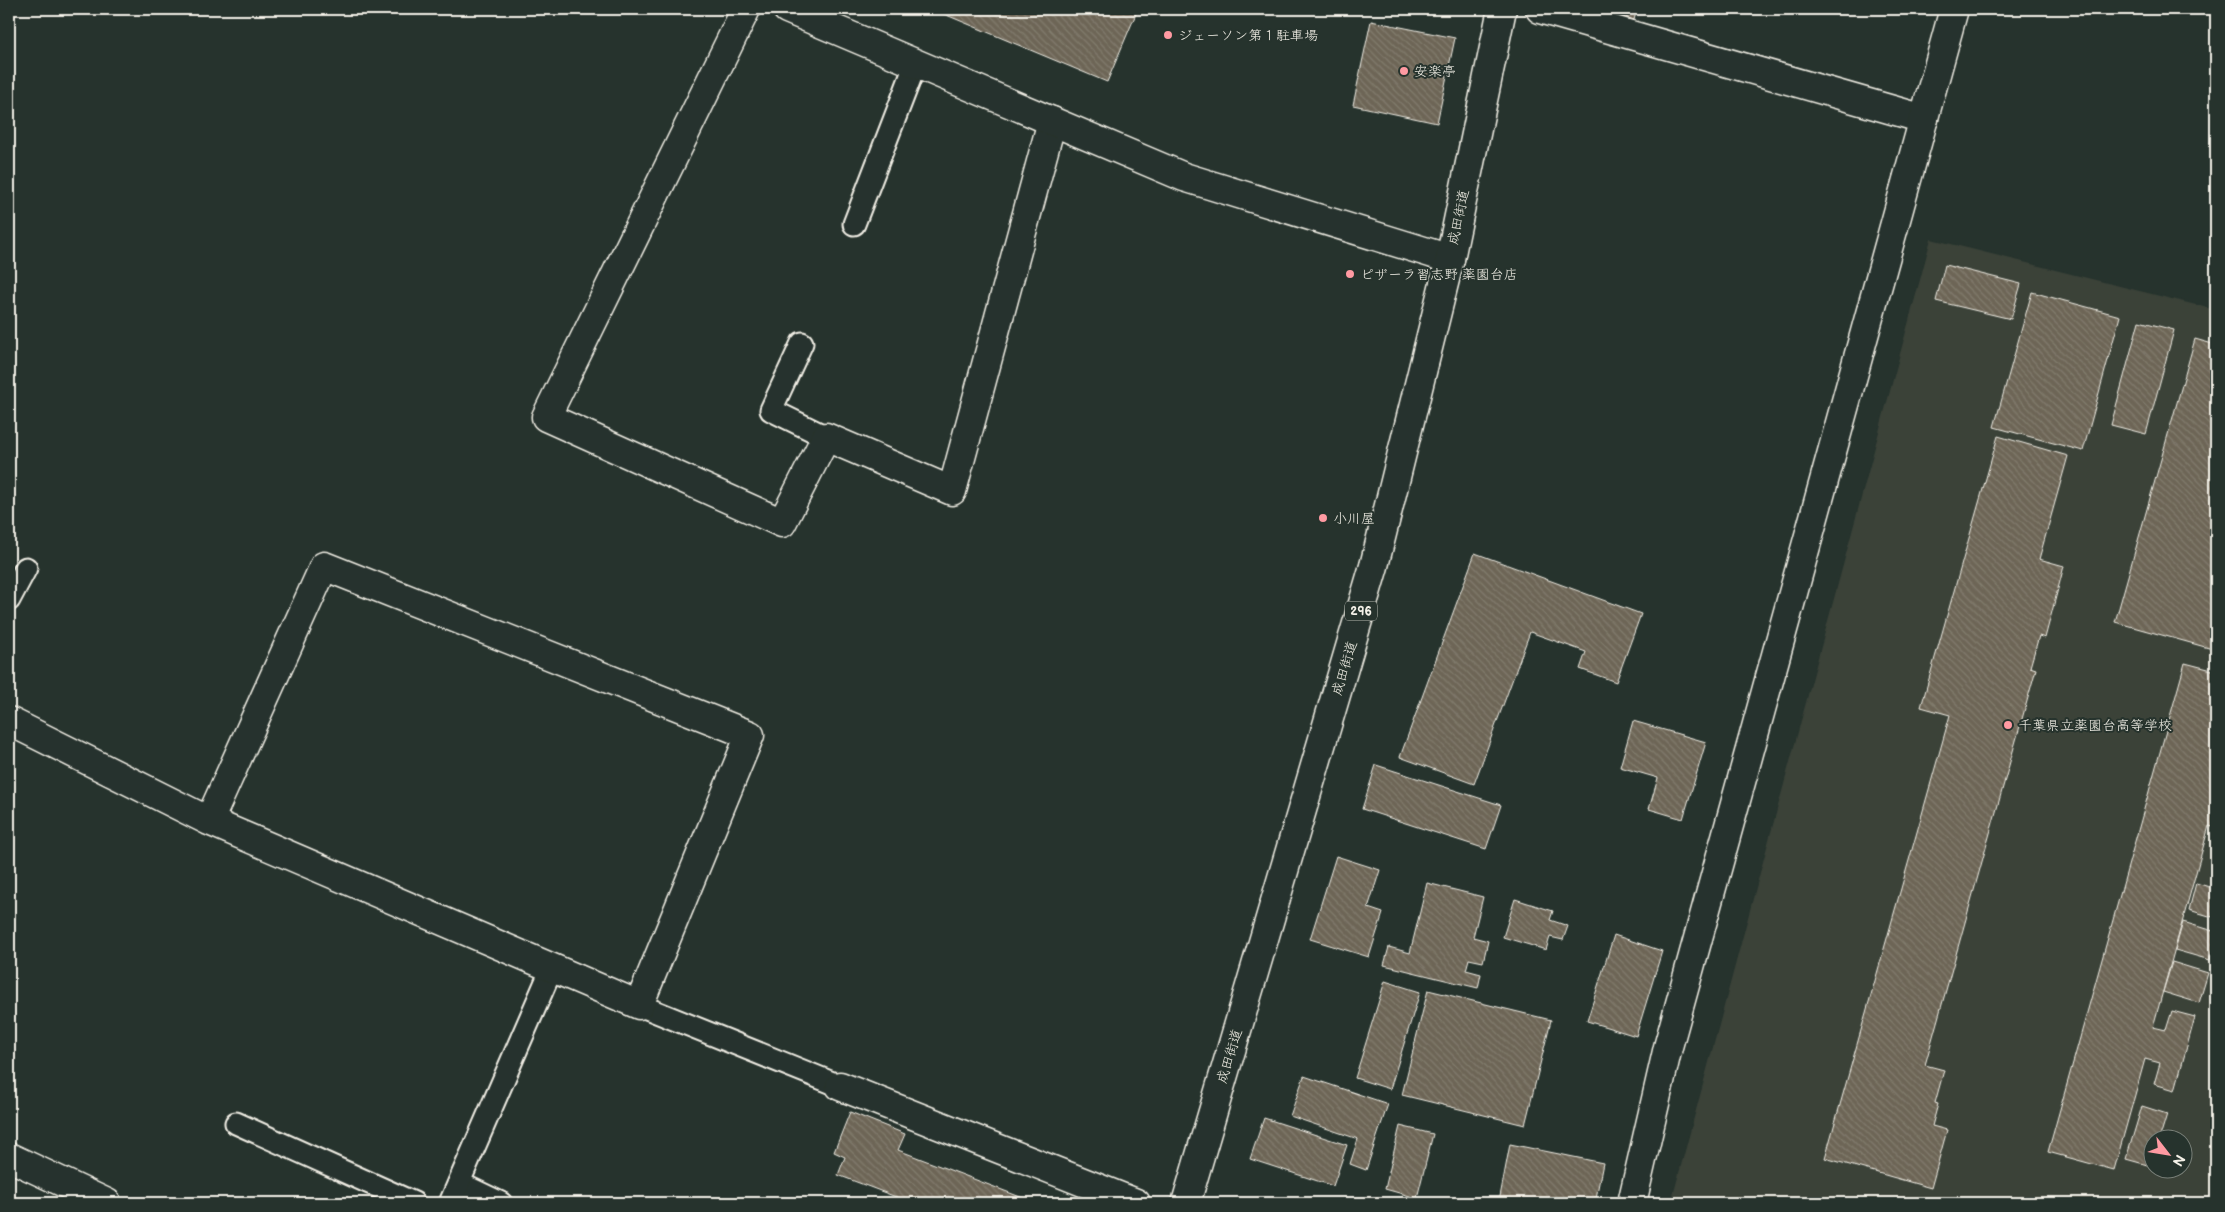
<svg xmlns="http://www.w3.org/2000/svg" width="2225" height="1212" viewBox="0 0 2225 1212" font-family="'Balsamiq Sans','Klee One',sans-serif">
  <defs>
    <pattern id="building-back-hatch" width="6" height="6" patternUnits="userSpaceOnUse" patternTransform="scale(1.25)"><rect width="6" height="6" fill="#6d6556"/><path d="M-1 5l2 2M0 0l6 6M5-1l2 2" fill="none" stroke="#827c6e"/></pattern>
  </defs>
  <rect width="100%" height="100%" fill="#26332d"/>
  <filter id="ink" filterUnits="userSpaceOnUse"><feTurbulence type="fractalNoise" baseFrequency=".02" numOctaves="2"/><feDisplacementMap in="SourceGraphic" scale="10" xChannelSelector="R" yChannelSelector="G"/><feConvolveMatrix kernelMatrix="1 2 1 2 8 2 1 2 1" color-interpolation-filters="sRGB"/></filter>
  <g filter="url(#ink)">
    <!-- built -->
    <path fill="#3b4239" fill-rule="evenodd" d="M1931 239 2216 310V1203H1671ZM2152 1140H2182V1170H2152Z"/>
    <!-- building -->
    <g fill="url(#building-back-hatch)" stroke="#f4f1e8">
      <path d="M932 9H1138L1107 82Z"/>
      <path d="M1602 9H1637L1634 20Z"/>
      <path d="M1371 21 1455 38 1437 123 1353 105Z"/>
      <path d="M1945 265 2021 284 2011 319 1936 301Z"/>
      <path d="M2032 292 2120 316 2083 451 1994 427Z"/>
      <path d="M2139 321 2174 330 2146 434 2111 425Z"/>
      <path d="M2195 339 2216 345V650L2115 622Z"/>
      <path d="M1998 436 2068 456 2039 559 2064 566 2045 638 2039 636 2030 667 2036 669 1925 1065 1944 1070 1935 1103 1938 1104 1932 1126 1947 1130 1931 1188 1825 1158 1950 715 1921 707Z"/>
      <path d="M1475 553 1641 614 1616 682 1580 669 1586 652 1530 632 1474 784 1400 757Z"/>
      <path d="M2185 663 2216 671V828L2209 826 2153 1027 2166 1030 2172 1011 2195 1017 2175 1090 2154 1084 2160 1063 2145 1059 2114 1170 2048 1152Z"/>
      <path d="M1633 721 1706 742 1683 819 1649 809 1658 778 1620 767Z"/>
      <path d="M1376 765 1501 805 1486 849 1362 809Z"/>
      <path d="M1336 856 1380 870 1368 908 1383 913 1369 957 1310 939Z"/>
      <path d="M1427 883 1483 897 1473 937 1488 941 1483 962 1469 959 1466 970 1481 974 1478 988 1384 965 1389 947 1410 953Z"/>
      <path d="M2196 883 2216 889V918L2189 910Z"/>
      <path d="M1515 899 1553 911 1550 920 1568 926 1563 940 1550 937 1546 950 1503 937Z"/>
      <path d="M2183 922 2216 932V940L2210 960 2175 950Z"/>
      <path d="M1614 935 1662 951 1636 1036 1587 1021Z"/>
      <path d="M2172 962 2208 973 2199 1003 2163 992Z"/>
      <path d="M1385 981 1420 992 1390 1089 1355 1078Z"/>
      <path d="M1428 990 1551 1020 1525 1125 1402 1095Z"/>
      <path d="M1304 1076 1388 1104 1366 1170 1350 1164 1358 1139 1290 1116Z"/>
      <path d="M2142 1106 2167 1114 2159 1140H2152L2151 1166 2126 1159Z"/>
      <path d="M850 1112 905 1134 898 1150 1036 1203H912L838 1175 845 1157 834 1152Z"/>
      <path d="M1264 1118 1347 1145 1333 1186 1250 1159Z"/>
      <path d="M1400 1126 1433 1134 1417 1198 1385 1189Z"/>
      <path d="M1510 1144 1603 1163 1595 1203 1499 1202Z"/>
    </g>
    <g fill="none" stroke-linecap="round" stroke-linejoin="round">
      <!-- service casing -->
      <g stroke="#f4f1e8" stroke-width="25">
        <g id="service">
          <path d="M854 224 916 63"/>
          <path d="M802 343 771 410 826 437"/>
          <path d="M9 600 26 568"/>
          <path d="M639 1005 840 1086"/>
          <path d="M236 1123 414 1203"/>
          <path d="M459 1183 501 1203"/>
          <path d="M450 1203 552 968"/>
        </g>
      </g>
      <!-- minor casing -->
      <g stroke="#f4f1e8" stroke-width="31">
        <g id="minor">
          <path d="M746 9 546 417 782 523 826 437 952 491 1052 121"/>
          <path d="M787 9 1184 177 1450 259"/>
          <path d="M1540 9 1924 119"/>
          <path d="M9 721 209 821 639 1005 750 735 324 566 209 821"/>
          <path d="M840 1086 1136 1203"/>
          <path d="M9 1157 107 1203"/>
          <path d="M1632 1203 1668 1047 1954 9"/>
        </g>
      </g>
      <!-- trunk casing -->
      <g stroke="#f4f1e8" stroke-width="31">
        <path id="trunk" d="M1186 1203 1374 566 1450 259 1502 9"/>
      </g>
      <!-- service -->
      <use href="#service" stroke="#26332d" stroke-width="21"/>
      <!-- minor -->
      <use href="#minor" stroke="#26332d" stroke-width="28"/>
      <!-- trunk -->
      <use href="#trunk" stroke="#26332d" stroke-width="28"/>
    </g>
  </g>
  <!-- markers -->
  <g fill="#ff9aa2" stroke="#26332d" stroke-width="2">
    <circle cx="1168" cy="35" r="5"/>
    <circle cx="1404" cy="71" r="5"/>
    <circle cx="1350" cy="274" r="5"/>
    <circle cx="1323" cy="518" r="5"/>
    <circle cx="2008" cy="725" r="5"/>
  </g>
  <g text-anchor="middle" stroke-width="4" stroke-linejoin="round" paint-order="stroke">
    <!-- shield labels -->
    <rect fill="#26332d" stroke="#b6b8b0" stroke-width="1" x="1345" y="601.5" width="32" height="19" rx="4"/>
    <g font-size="12" font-weight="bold" fill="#f4f1e8">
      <text x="1361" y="615">296</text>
    </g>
    <!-- poi labels -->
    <g font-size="14" fill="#f4f1e8" stroke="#26332d" text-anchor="start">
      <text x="1178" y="40">ジェーソン第１駐車場</text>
      <text x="1414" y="76">安楽亭</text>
      <text x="1360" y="279">ピザーラ習志野 薬園台店</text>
      <text x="1333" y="523">小川屋</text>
      <text x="2018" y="730">千葉県立薬園台高等学校</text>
    </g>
    <!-- street labels -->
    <g font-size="14" fill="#f4f1e8" stroke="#26332d">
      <text transform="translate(1458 217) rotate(-78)" y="5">成田街道</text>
      <text transform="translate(1344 668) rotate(-73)" y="5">成田街道</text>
      <text transform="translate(1229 1056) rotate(-73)" y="5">成田街道</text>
    </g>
  </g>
  <!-- margin -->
  <rect width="2225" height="1212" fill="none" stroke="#26332d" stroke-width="30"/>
  <rect x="15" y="15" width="2195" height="1182" fill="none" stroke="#f4f1e8" stroke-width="2" filter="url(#ink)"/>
  <!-- north arrow -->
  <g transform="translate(2168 1154) rotate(121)"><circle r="24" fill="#26332d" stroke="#787f78"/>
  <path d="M0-4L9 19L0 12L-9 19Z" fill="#ff9aa2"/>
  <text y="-8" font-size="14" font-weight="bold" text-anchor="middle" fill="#f4f1e8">N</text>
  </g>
</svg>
